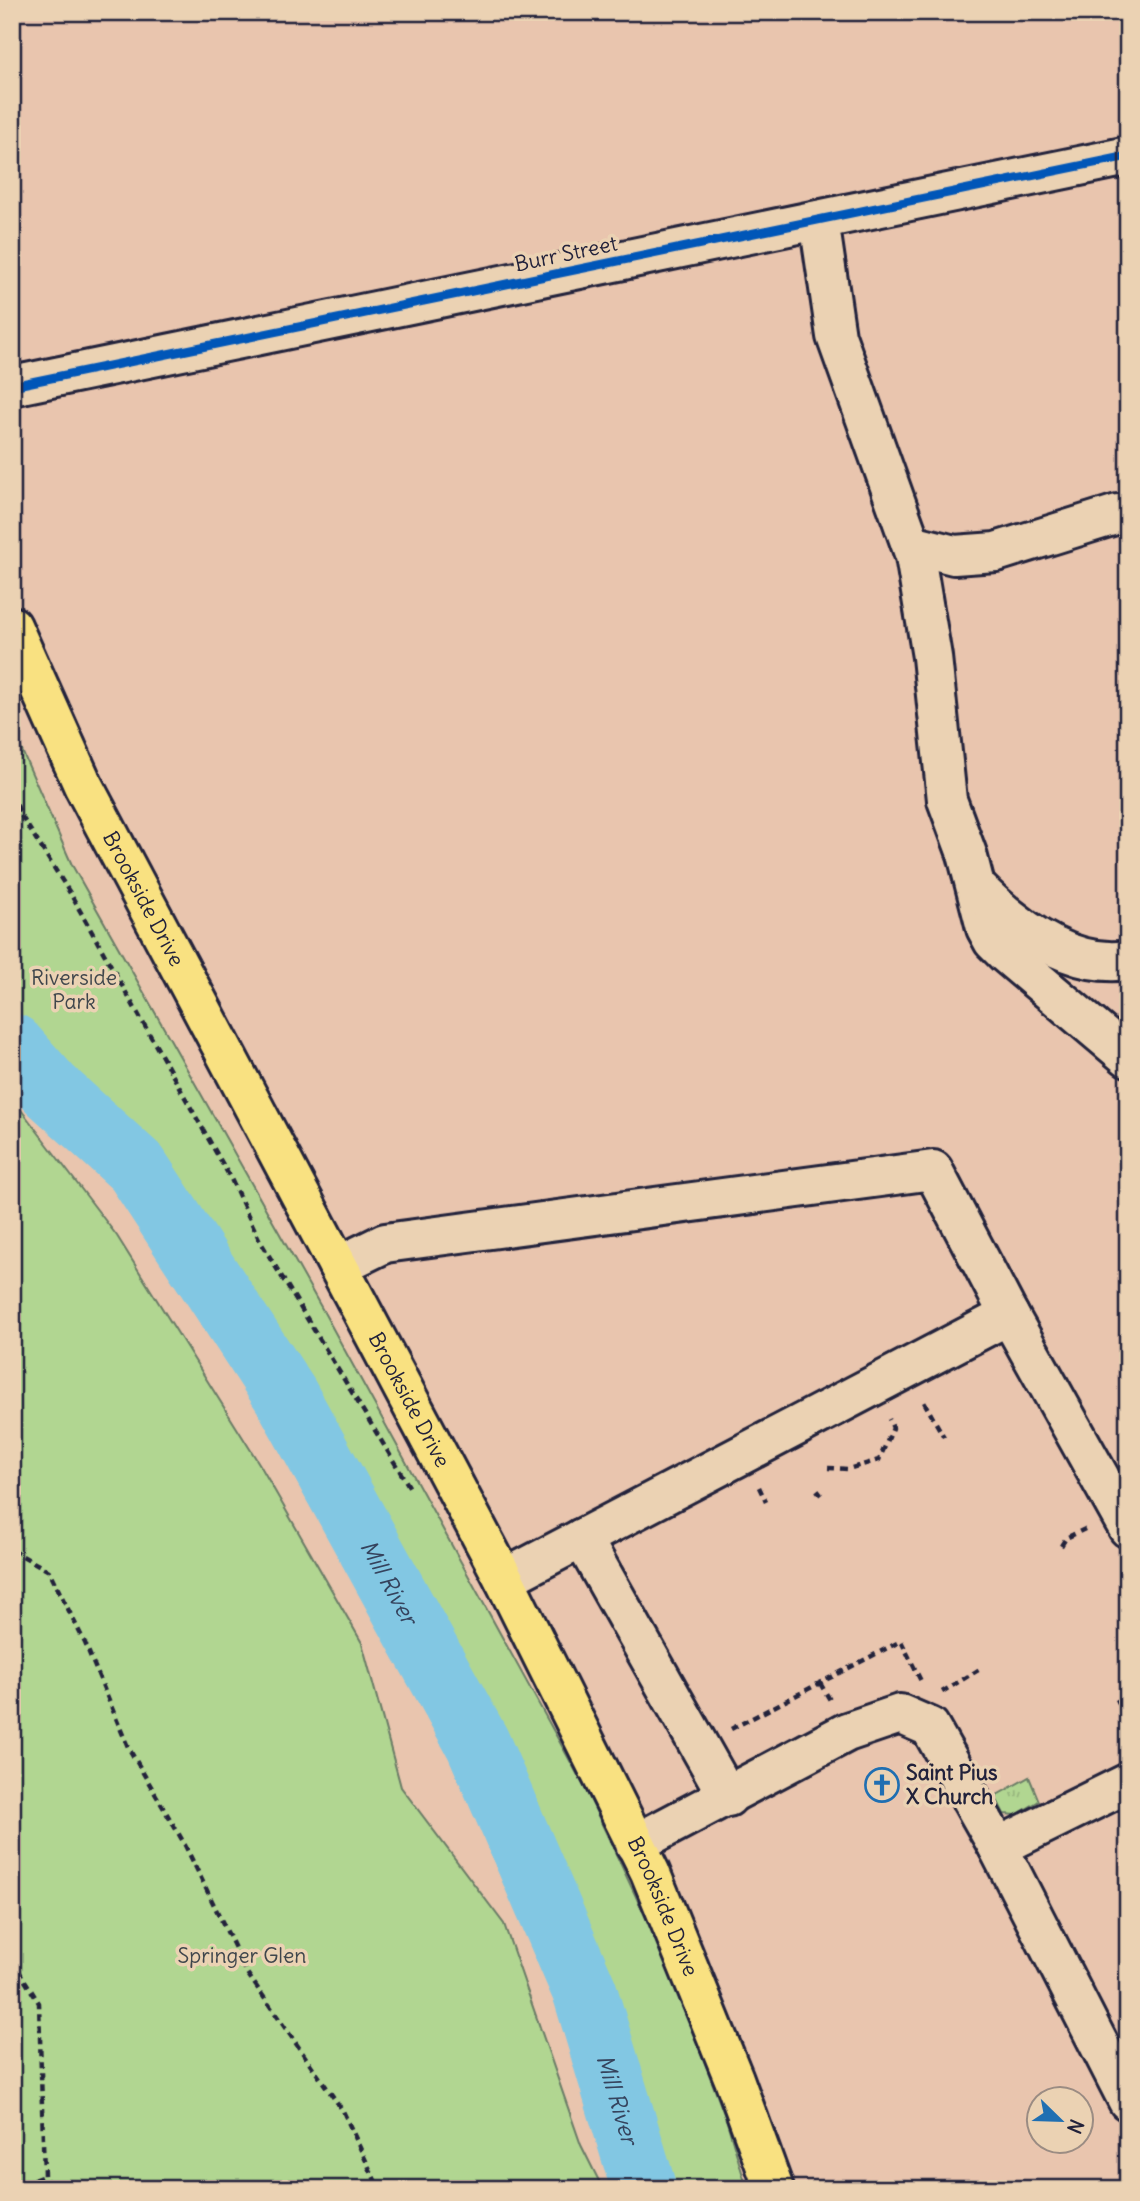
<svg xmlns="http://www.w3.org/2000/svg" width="1140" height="2201" viewBox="0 0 1140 2201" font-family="Delius,sans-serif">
  <defs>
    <pattern id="grass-tufts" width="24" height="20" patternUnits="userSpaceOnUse" patternTransform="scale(1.75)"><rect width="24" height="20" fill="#b1d691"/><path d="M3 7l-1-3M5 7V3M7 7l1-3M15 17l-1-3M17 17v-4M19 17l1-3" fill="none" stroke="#98b77e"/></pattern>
  </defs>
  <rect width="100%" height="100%" fill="#e9c5ae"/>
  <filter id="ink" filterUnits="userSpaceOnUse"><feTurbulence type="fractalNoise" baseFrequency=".0143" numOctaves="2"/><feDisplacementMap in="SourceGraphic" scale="14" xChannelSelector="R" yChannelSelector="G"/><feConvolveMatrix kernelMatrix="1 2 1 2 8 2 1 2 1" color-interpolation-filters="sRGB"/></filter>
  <g filter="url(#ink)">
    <!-- grass -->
    <path fill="url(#grass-tufts)" stroke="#6a7c66" stroke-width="2" d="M1029 1777 1039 1801 1016 1815 1004 1814 997 1800V1795Z"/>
    <!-- park -->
    <g fill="#b1d691" stroke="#6a7c66" stroke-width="2">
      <path d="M12 728 72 865 321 1307 586 1790 668 1965 727 2122 747 2189H657L581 1947 530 1830 485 1709 296 1375 214 1256 156 1157 48 1058 12 1004Z"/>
      <path d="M12 1098 117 1236 260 1465 362 1643 401 1787 504 1924 581 2145 603 2189H12Z"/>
    </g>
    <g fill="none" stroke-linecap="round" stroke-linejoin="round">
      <!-- river -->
      <path stroke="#82c7e3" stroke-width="65" id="s1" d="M12 1046 50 1089 137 1168 286 1396 478 1744 585 1992 644 2189"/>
      <!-- minor casing -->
      <g stroke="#22223b" stroke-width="44">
        <g id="minor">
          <path d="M819 220 836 336 915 556 932 657 947 800 967 854 986 928 993 941 1006 954 1128 1057"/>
          <path d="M12 386 1128 156"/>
          <path d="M911 544 954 555 996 552 1118 514H1128"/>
          <path d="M978 889C1016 927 1071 969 1128 960"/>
          <path d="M338 1266 385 1243 933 1170 1009 1315"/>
          <path d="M582 1538 728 1797"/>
          <path d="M504 1579 1009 1315 1128 1528"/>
          <path d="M635 1844 847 1732 900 1714 930 1727 998 1847 1128 2101"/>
          <path d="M998 1847 1128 1783"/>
        </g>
      </g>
      <!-- major casing -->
      <g stroke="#22223b" stroke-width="44">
        <g id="major">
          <path id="s2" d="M12 626 83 785 504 1579 650 1872 734 2079 774 2189"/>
        </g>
      </g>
      <!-- path -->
      <g stroke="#22223b" stroke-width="4.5" stroke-dasharray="7 5" stroke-linecap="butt">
        <path d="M12 794 22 817 70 893 231 1179 260 1241 410 1488"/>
        <path d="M12 822 22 817"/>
        <path d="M12 855V859"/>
        <path d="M924 1402 944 1437"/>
        <path d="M828 1468 848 1469 879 1460 893 1428 889 1419"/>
        <path d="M759 1487 766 1502"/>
        <path d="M817 1490 821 1495"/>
        <path d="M1061 1546 1066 1538 1085 1529"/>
        <path d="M12 1550 49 1571 85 1643 128 1747 184 1843 247 1973 343 2111 379 2189"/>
        <path d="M820 1683 830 1700"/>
        <path d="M942 1692 980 1669"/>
        <path d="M1117 1699 1127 1719"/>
        <path d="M731 1729 901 1641 921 1681"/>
        <path d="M12 1960 39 2003 44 2176 52 2189"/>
        <path d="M12 2188 44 2176"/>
      </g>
      <!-- minor -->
      <use href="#minor" stroke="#ebd2b3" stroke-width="38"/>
      <!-- major -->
      <use href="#major" stroke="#f9e181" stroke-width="38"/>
      <!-- cycleway casing -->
      <g stroke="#ebd2b3" stroke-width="13">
        <path id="cycleway" d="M12 386 1128 156"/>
      </g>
      <!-- cycleway -->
      <use href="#cycleway" stroke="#0057b8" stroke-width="9"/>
    </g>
  </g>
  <!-- icons -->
  <defs>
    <g id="church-ring" transform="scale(1.75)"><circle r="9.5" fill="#ebd2b3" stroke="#1f6fb2" stroke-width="1.5"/><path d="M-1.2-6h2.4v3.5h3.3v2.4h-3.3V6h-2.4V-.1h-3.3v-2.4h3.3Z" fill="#1f6fb2"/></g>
  </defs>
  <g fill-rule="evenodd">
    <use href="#church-ring" x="882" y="1785"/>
  </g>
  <g text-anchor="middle" stroke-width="7" stroke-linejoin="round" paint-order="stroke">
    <!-- street labels -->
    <g font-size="21" fill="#22223b" stroke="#ebd2b3">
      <text transform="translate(566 254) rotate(-12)" y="7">Burr Street</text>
      <text dy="7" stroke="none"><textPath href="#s2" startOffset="303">Brookside Drive</textPath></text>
      <text dy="7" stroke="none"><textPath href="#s2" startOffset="870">Brookside Drive</textPath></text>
      <text dy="7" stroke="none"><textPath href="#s2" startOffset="1437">Brookside Drive</textPath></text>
    </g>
    <!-- park labels -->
    <g font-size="21" fill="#3f464c" stroke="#ebd2b3">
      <text x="74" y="985">Riverside<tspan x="74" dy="24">Park</tspan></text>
      <text x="242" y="1963">Springer Glen</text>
    </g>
    <!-- poi labels -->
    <g font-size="21" font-weight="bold" fill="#22223b" stroke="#ebd2b3" text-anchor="start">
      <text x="906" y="1780">Saint Pius<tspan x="906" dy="24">X Church</tspan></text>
    </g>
    <!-- water labels -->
    <g font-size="23" font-style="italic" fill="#35435d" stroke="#ebd2b3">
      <text dy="8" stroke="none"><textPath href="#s1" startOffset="660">Mill River</textPath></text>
      <text dy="8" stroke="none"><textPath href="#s1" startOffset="1227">Mill River</textPath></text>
    </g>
  </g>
  <!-- margin -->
  <rect width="1140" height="2201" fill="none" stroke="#ebd2b3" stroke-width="42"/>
  <rect x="21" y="21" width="1098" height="2159" fill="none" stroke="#22223b" stroke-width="2.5" filter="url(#ink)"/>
  <!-- north arrow -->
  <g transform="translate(1060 2120) rotate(113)"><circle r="33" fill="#ebd2b3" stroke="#9b8c83" stroke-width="2"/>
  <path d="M0-5L12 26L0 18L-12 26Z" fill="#1f6fb2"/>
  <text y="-10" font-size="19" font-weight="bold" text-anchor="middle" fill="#22223b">N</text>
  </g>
</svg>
